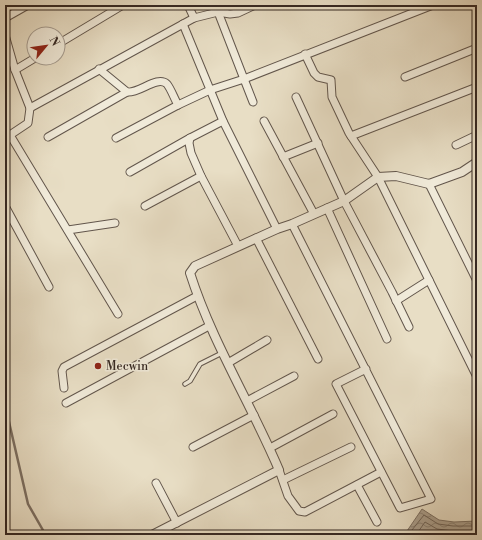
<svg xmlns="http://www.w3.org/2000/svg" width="482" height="540" viewBox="0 0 482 540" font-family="'Libre Bodoni',serif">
  <defs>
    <pattern id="water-waves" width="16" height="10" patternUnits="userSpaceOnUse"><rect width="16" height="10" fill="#aba08e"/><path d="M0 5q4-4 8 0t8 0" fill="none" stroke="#8c8274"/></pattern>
  </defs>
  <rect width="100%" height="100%" fill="#e8dec5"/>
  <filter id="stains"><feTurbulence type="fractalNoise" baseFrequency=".005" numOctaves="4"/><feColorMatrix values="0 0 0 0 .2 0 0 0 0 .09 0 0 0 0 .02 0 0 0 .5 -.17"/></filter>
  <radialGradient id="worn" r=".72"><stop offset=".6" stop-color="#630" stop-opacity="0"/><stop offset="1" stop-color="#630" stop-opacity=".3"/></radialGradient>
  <!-- water -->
  <path fill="url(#water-waves)" stroke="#7c7063" d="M422 509 439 520 454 522 477 521V535H400L407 531Z"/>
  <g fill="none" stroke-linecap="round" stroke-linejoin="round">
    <!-- shore -->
    <g stroke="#706458" stroke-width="1">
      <path d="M408 535 424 515 438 524 453 526H477"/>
      <path d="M416 535 425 522 437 529 453 531H477"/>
    </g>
    <!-- stream -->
    <path stroke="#7c7063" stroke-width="2.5" d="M5 410 9 422 28 504 44 532 151 535"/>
    <!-- service casing -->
    <g stroke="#62564c" stroke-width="5.5">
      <path id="service" d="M185 384 190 381 200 364 222 353"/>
    </g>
    <!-- minor casing -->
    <g stroke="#62564c" stroke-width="9">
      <g id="minor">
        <path d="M188 5 194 18 218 12 230 14 238 13 255 5"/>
        <path d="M218 12 244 79 253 102"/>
        <path d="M5 18 28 5"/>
        <path d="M183 24 223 121"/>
        <path d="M5 35 15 70 30 108 28 123 10 135 118 314"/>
        <path d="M58 44 123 5"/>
        <path d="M305 54 314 73 318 77 331 80 332 97 349 133 378 177 477 377"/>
        <path d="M99 69 127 92C139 94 157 75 167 84 171 89 174 98 178 105"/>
        <path d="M15 70 35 58"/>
        <path d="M405 77 477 48"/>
        <path d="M296 97 344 201 392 292 409 327"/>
        <path d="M30 108 194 18"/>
        <path d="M264 121 314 214"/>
        <path d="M351 136 477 87"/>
        <path d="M48 137 127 92"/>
        <path d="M116 138 178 105 210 90 244 79 433 5"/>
        <path d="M190 138 189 143 191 153 201 176 238 246"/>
        <path d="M456 145 477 135"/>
        <path d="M283 157 318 143"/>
        <path d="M130 172 190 138 223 121 277 229"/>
        <path d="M429 184 477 281"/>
        <path d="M5 206 49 287"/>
        <path d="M145 206 201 176"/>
        <path d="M327 208 387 339"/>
        <path d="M292 224 431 499 400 508 336 384 366 369"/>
        <path d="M68 230 115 223"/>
        <path d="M256 238 318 359"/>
        <path d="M396 301 429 280"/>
        <path d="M228 363 267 340"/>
        <path d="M64 388 62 371 64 367 197 296"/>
        <path d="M247 401 294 376"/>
        <path d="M66 403 209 326"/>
        <path d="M193 447 254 415"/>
        <path d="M270 448 333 414"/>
        <path d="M279 470 288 496 299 511 305 512 381 472"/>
        <path d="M283 480 351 447"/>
        <path d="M156 483 177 523"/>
        <path d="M357 485 377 522"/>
      </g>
    </g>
    <!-- tertiary casing -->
    <g stroke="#62564c" stroke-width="10">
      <path id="tertiary" d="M152 535 279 470C251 404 212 342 190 273L195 266 277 229 292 224 344 201 378 177 396 176 429 184 462 172 477 162"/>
    </g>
    <!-- service -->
    <use href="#service" stroke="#f0ead9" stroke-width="3.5"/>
    <!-- minor -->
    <use href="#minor" stroke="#f0ead9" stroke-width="7"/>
    <!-- tertiary -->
    <use href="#tertiary" stroke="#f0ead9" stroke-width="8"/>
  </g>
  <!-- markers -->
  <circle fill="#8f2418" stroke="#f0ead9" stroke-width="1.5" cx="98" cy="366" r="4"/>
  <g text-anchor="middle" stroke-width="3" stroke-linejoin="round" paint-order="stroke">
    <!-- poi labels -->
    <g font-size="12" fill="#352823" stroke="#f0ead9" text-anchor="start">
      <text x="106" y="370">Mecwin</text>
    </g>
  </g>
  <!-- margin -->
  <rect width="482" height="540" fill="none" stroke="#e8dec5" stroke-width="20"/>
  <rect x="6" y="6" width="470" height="528" fill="none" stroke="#352823" stroke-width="2"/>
  <rect x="10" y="10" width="462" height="520" fill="none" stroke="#352823"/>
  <!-- north arrow -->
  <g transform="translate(46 46) rotate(61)"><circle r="19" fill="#f0ead9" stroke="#a59c90"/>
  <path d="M0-3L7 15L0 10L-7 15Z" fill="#8f2418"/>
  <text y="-6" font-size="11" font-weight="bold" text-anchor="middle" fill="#352823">N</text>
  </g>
  <rect width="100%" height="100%" filter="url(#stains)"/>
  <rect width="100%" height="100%" fill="url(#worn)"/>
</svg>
